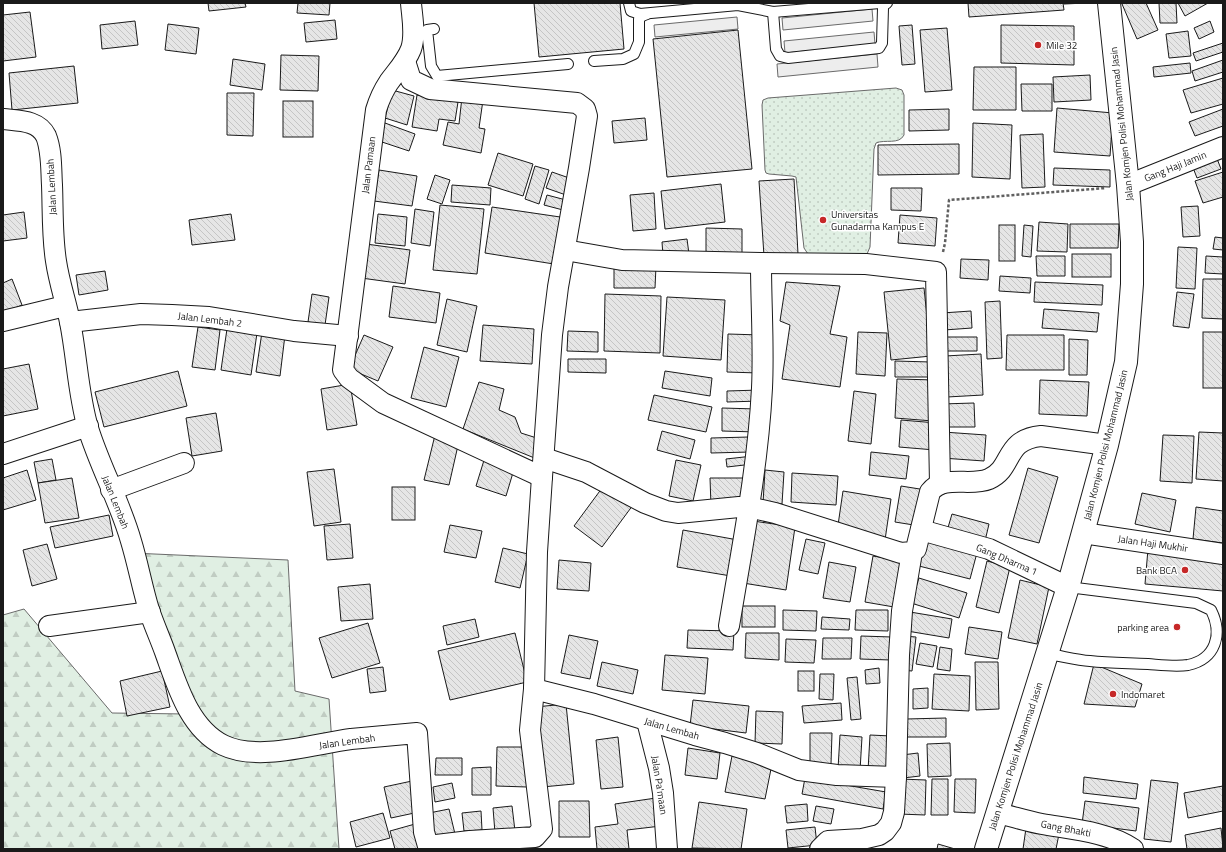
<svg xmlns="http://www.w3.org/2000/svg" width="1226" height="852" viewBox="0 0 1226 852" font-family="'Titillium Web',sans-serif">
  <defs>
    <pattern id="forest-firs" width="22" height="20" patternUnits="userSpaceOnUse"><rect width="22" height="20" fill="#e0efe3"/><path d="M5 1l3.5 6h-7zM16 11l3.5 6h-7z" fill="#c0ccc2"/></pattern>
    <pattern id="park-dots" width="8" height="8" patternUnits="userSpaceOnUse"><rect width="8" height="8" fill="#e0efe3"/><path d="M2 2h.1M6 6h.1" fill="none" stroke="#c0ccc2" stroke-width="1.8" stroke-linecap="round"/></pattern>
    <pattern id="building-back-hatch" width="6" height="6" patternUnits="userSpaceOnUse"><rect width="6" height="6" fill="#e6e6e6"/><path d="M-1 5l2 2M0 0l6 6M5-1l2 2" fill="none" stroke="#c5c5c5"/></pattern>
  </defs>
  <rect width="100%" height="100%" fill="#fff"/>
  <!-- forest -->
  <path fill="url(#forest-firs)" stroke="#6a6a6a" d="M132 553 288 560 295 691 329 699 339 849H3V615L24 609 112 713 186 714Z"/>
  <!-- park -->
  <path fill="url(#park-dots)" stroke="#6a6a6a" d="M896 88 902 90 904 95V135C899 145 885 139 876 143L874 149 870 247 867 254 860 255 808 254 804 248 796 177 792 176 769 174 766 173 765 170 762 105 763 100 768 98Z"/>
  <!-- parking -->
  <g fill="#ededed" stroke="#6a6a6a">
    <path d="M872 9 873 21 783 30 782 18Z"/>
    <path d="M737 17 738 29 655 37 654 25Z"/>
    <path d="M874 32 875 44 785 53 784 41Z"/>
    <path d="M877 54 878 67 778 77 777 64Z"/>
  </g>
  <!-- building -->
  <g fill="url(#building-back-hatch)" stroke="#1a1a1a">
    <path d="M208 3H245L246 7 209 11Z"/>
    <path d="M298 3H330L329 15 297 13Z"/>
    <path d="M534 3H620L624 49 539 57Z"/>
    <path d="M968 3H1063L1064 10 969 17Z"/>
    <path d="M1064 3H1086L1064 4Z"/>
    <path d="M1124 3H1146L1158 30 1137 39 1122 4Z"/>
    <path d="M1159 3H1176L1177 23H1160Z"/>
    <path d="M1178 3H1208L1185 16Z"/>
    <path d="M30 12 36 57 3 61V15Z"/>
    <path d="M335 20 337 39 306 42 304 23Z"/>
    <path d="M135 21 138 45 102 49 100 25Z"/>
    <path d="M1210 21 1214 32 1199 39 1194 28Z"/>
    <path d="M168 24 199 28 196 54 165 50Z"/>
    <path d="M912 25 915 64 902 65 899 26Z"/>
    <path d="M1001 25 1074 26V65L1001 63Z"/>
    <path d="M947 28 952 90 925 92 920 30Z"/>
    <path d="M738 30 752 169 667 177 653 39Z"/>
    <path d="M1188 31 1191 56 1169 58 1166 34Z"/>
    <path d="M1223 43V52L1196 61 1193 53Z"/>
    <path d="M281 55 319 56 318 91 280 90Z"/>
    <path d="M233 59 265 64 262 90 230 85Z"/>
    <path d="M1223 60V72L1195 81 1192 71Z"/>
    <path d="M1190 63 1191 73 1154 77 1153 67Z"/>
    <path d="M74 66 78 103 12 110 9 73Z"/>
    <path d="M974 67H1016V110H973Z"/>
    <path d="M1090 75 1091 100 1054 102 1053 77Z"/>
    <path d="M1223 78V104L1191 113 1183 90Z"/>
    <path d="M1021 84H1052V111H1022Z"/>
    <path d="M392 90 414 96 407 125 385 118Z"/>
    <path d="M227 93H254L253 136 227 135Z"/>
    <path d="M417 95 458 102 455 121 439 119 437 131 412 127Z"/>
    <path d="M462 97 483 100 479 128 485 129 481 153 443 145 448 122 459 124Z"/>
    <rect x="283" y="101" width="30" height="36"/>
    <path d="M1057 108 1113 113 1110 156 1054 152Z"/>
    <path d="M949 109V130L909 131V110Z"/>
    <path d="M1223 109V126L1195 136 1189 122Z"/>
    <path d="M645 118 647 140 614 143 612 121Z"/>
    <path d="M385 123 415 134 409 151 379 141Z"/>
    <path d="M973 123 1012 125 1010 179 972 177Z"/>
    <path d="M1043 134 1045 187 1022 188 1020 135Z"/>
    <path d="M959 144V174L878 175V145Z"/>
    <path d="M498 153 533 164 523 196 488 185Z"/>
    <path d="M1216 156 1221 169 1197 178 1192 165Z"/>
    <path d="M535 166 549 170 539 204 525 199Z"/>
    <path d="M1054 168 1110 170V187L1053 185Z"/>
    <path d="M379 170 417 176 412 206 374 201Z"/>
    <path d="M552 172 572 179 566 195 546 188Z"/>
    <path d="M1223 172V197L1203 203 1195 181Z"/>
    <path d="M435 175 450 180 442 204 427 199Z"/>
    <path d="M794 179 798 254 764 256 759 181Z"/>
    <path d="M721 184 725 222 665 229 661 191Z"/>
    <path d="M452 185 491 188 490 205 451 202Z"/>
    <path d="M891 188H922L921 211 891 210Z"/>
    <path d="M654 193 656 229 633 231 630 195Z"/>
    <path d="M547 195 566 200 563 210 544 205Z"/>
    <path d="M440 205 484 209 477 274 433 270Z"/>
    <path d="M1198 206 1200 236 1183 237 1181 207Z"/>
    <path d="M492 207 567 218 560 265 485 253Z"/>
    <path d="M415 209 434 212 430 246 411 243Z"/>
    <path d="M24 212 27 238 3 241V215Z"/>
    <path d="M231 214 235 240 192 245 189 220Z"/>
    <path d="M378 214 407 217 405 246 375 243Z"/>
    <path d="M900 215 937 218 935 246 898 243Z"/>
    <path d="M1039 222 1068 224 1067 252 1037 251Z"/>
    <path d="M1070 224H1119L1118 248H1070Z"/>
    <rect x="999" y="225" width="16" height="36"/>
    <path d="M1024 225 1033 226 1031 257 1022 256Z"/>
    <path d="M706 228 742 229V259L706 258Z"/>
    <path d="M1215 237 1223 238V250L1213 249Z"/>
    <path d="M687 239 689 254 663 256 662 242Z"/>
    <path d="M366 244 410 250 405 284 361 278Z"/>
    <path d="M1178 247 1197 248 1195 289 1176 288Z"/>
    <rect x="1072" y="254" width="39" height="23"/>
    <path d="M1036 256H1065V276H1037Z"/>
    <path d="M1206 256 1223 257V274L1205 273Z"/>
    <path d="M961 259 989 260 988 280 960 278Z"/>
    <path d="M614 266H656L655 288H614Z"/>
    <path d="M105 271 108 290 79 295 76 275Z"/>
    <path d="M1000 276 1031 278 1030 293 999 291Z"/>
    <path d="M12 279 22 305 3 313V283Z"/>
    <path d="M1203 279H1223V319L1202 318Z"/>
    <path d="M786 282 840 286 830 334 847 337 840 387 782 379 790 325 780 321Z"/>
    <path d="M1035 282 1103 285 1102 305 1034 302Z"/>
    <path d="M393 286 440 293 436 323 389 317Z"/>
    <path d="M924 288 931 356 891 360 884 292Z"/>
    <path d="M1177 292 1194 294 1189 328 1173 326Z"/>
    <path d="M312 294 329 297 325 325 308 322Z"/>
    <path d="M605 294 661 296 660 353 604 351Z"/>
    <path d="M667 297 725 300 721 360 663 356Z"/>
    <path d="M447 299 477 306 467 352 437 345Z"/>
    <path d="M1000 301 1002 358 987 359 985 302Z"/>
    <path d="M1044 309 1099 313 1097 332 1042 328Z"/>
    <path d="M971 311 972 328 944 330 942 313Z"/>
    <path d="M228 322 258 326 251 375 221 370Z"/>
    <path d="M483 325 534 329 532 364 480 361Z"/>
    <path d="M198 327 220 330 215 370 192 367Z"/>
    <path d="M568 331 598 332V352L567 351Z"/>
    <path d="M262 332 285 335 280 376 256 372Z"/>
    <path d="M858 332 887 333 885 376 856 374Z"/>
    <rect x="1203" y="332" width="20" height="56"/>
    <path d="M728 334 761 335 759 373 727 372Z"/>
    <path d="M364 335 393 347 378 381 349 369Z"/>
    <path d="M1007 335H1064V370H1006Z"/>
    <path d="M941 337H977V351H942Z"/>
    <path d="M1069 339 1088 340 1087 375H1069Z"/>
    <path d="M424 347 459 357 446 407 411 398Z"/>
    <path d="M981 354 983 395 947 397 945 356Z"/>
    <path d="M568 359H606V373L568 372Z"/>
    <path d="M895 361 931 362V377H895Z"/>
    <path d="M29 364 38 409 3 416V369Z"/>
    <path d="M178 371 187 406 104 427 95 392Z"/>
    <path d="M665 371 712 378 710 396 662 388Z"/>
    <path d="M897 379 936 380 933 421 895 418Z"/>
    <path d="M1040 380 1089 382 1087 416 1039 414Z"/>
    <path d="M479 382 504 389 499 410 515 417 521 433 543 440 537 459 463 429Z"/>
    <path d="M350 384 357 425 327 430 321 389Z"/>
    <path d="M760 390V401L727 402V391Z"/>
    <path d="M854 391 876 394 871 444 848 441Z"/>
    <path d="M654 395 712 407 706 432 648 420Z"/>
    <path d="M974 403 975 427H941V404Z"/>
    <path d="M722 408 757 409V432L722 431Z"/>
    <path d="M216 413 222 451 192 456 186 418Z"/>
    <path d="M901 420 937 423 935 450 899 447Z"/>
    <path d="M662 431 695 440 690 459 657 450Z"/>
    <path d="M943 432 986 435 984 461 942 458Z"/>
    <path d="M1199 432 1223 433V481L1196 479Z"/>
    <path d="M435 435 459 441 449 485 424 480Z"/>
    <path d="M1163 435 1194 436 1192 483 1160 481Z"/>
    <path d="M749 437 750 452 711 453V438Z"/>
    <path d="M871 452 909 456 906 479 869 475Z"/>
    <path d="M753 456V464L727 467 726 459Z"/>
    <path d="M485 457 515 466 506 496 476 486Z"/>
    <path d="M52 459 56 480 38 483 34 462Z"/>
    <path d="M676 460 701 465 693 501 669 496Z"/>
    <path d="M1028 468 1058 477 1039 543 1009 535Z"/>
    <path d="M334 469 341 522 314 526 307 472Z"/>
    <path d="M27 470 36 500 3 510V478Z"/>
    <path d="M765 470 784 472 782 504 763 503Z"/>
    <path d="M792 473 838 476 836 505 791 502Z"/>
    <path d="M72 478 79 518 45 523 38 483Z"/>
    <path d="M710 478H743L744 505 711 506Z"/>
    <path d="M605 484 633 505 602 547 574 526Z"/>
    <path d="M901 486 926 490 920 526 895 522Z"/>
    <rect x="392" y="487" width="23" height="33"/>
    <path d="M843 491 891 499 885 540 837 532Z"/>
    <path d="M1142 493 1176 500 1170 532 1135 524Z"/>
    <path d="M1196 507 1223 511V543L1193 539Z"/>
    <path d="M952 514 989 524 985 541 947 531Z"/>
    <path d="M109 515 113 536 55 548 50 527Z"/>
    <path d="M753 521 795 527 786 590 743 583Z"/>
    <path d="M350 524 353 558 327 560 324 526Z"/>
    <path d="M450 525 482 531 476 558 444 552Z"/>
    <path d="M683 530 738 540 731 576 677 567Z"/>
    <path d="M926 536 978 549 970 579 919 566Z"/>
    <path d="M806 539 825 543 818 574 799 570Z"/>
    <path d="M47 544 57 579 32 586 23 550Z"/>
    <path d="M503 548 528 554 520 588 495 582Z"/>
    <path d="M1148 549 1223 556V591L1145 584Z"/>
    <path d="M873 556 902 561 894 607 865 602Z"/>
    <path d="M559 560 591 563 589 591 557 589Z"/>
    <path d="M987 561 1010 567 999 613 976 607Z"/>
    <path d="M829 562 856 567 850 602 823 598Z"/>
    <path d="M919 578 967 593 959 618 911 603Z"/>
    <path d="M1020 580 1049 587 1037 644 1008 638Z"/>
    <path d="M370 584 373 619 341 621 338 587Z"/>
    <rect x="742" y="606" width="33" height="21"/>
    <path d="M783 610 817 611 816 631 783 630Z"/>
    <path d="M856 610H888V631L855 630Z"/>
    <path d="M910 612 952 619 949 638 907 631Z"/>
    <path d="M822 617 850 619 849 630 821 629Z"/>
    <path d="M475 619 479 637 447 645 443 626Z"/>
    <path d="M368 623 380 663 332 678 319 638Z"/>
    <path d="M969 627 1002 632 998 659 965 654Z"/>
    <path d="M688 630 734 631 733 650 687 648Z"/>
    <path d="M515 633 527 682 450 700 438 651Z"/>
    <path d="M746 633H779V660L745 658Z"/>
    <path d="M569 635 598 641 590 679 561 673Z"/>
    <path d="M861 636 892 637 891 660 860 659Z"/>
    <path d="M903 636 916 637 912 671 900 670Z"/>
    <path d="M823 638H852L851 659H822Z"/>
    <path d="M786 639 816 640 814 663 785 662Z"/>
    <path d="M920 643 937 646 933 667 916 664Z"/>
    <path d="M940 647 952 649 950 671 937 669Z"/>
    <path d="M665 655 708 658 705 694 662 690Z"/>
    <path d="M602 662 638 670 633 694 597 686Z"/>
    <path d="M975 662H998L999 709 976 710Z"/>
    <path d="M1094 664 1142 684 1135 707 1084 704Z"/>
    <path d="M383 667 386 691 370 693 367 669Z"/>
    <path d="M879 668 880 683 866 684 865 670Z"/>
    <path d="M162 671 170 707 127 716 120 681Z"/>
    <rect x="798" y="671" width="16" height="20"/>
    <path d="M820 674H834L833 700 819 699Z"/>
    <path d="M934 674 970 676 969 711 932 709Z"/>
    <path d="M857 677 861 719 851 720 847 678Z"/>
    <path d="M928 688V708L913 709V689Z"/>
    <path d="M693 700 749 706 746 733 690 726Z"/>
    <path d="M841 703 842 720 804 723 802 706Z"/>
    <path d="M566 704 574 784 542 787 535 707Z"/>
    <path d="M756 711 783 712 782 744 755 743Z"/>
    <path d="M946 718V737H906V719Z"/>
    <path d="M810 733H832L831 764H810Z"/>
    <path d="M840 735 862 737 860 771 838 769Z"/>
    <path d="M870 735 891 736 889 773 868 771Z"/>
    <path d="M618 737 623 787 601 789 596 740Z"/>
    <path d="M950 743 951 776 928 777 927 744Z"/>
    <path d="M497 747H527V787L496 786Z"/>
    <path d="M688 748 720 753 717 779 685 775Z"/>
    <path d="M918 753 920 776 903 778 902 755Z"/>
    <path d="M732 756 772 764 765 799 725 792Z"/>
    <path d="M436 758H462V775H435Z"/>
    <path d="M491 767V795H472V768Z"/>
    <path d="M1084 777 1138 784 1136 799 1083 793Z"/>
    <path d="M805 778 886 792 883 809 802 794Z"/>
    <path d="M900 779 926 780 925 815 899 814Z"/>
    <path d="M932 779H948V815H931Z"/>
    <path d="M955 779H976L975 813 954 812Z"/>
    <path d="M1151 780 1178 783 1171 842 1144 839Z"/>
    <path d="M412 781 419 812 391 818 384 787Z"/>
    <path d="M452 783 455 798 435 802 433 787Z"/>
    <path d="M1223 786V811L1188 818 1184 793Z"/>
    <path d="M656 798 661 826 627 830 629 849H597L595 827 618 824 615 804Z"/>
    <path d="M559 801H589L590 837H559Z"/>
    <path d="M1085 801 1139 808 1136 831 1082 824Z"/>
    <path d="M699 802 747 809 741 849 692 848Z"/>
    <path d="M807 804 808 821 787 823 785 806Z"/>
    <path d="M512 806 515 831 495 833 493 808Z"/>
    <path d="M816 806 834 809 831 824 813 821Z"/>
    <path d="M449 809 455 834 429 840 424 814Z"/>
    <path d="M481 811 482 830 464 831 462 813Z"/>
    <path d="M383 813 390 838 356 847 350 822Z"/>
    <path d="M415 824 422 849H395L390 831Z"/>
    <path d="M815 827 817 845 788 848 786 830Z"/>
    <path d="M1026 828 1059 834 1056 849H1023Z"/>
    <path d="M1221 828 1223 848 1216 849H1187L1185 835Z"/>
    <path d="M938 844 955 849H937Z"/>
  </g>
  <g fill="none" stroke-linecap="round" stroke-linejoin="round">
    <!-- lane casing -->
    <g stroke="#1a1a1a" stroke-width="12">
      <g id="lane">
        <path d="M629 3 631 11 640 14 738 5 773 12 880 3"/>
        <path d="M773 12 776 49 780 56 788 58 879 48 882 43 883 8 884 5 887 3"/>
        <path d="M434 29 427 30 431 66 437 76 568 64"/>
        <path d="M594 61 623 59 634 54 639 42V19L642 16 647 14"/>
        <path d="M1048 654C1062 656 1076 660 1090 661 1109 663 1129 663 1148 664 1161 665 1176 667 1188 665 1216 659 1223 634 1211 610L1196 603 1068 587"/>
      </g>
    </g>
    <!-- street casing -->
    <g stroke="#1a1a1a" stroke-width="22">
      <g id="street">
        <path d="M411 3C412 17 416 35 411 49 406 62 397 71 389 82 383 91 379 100 376 110L343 370 349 378 383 403 542 477"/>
        <path d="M3 119C19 121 38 120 46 136 52 151 51 170 52 185 53 210 52 236 56 261 59 282 66 302 70 322 77 357 78 394 88 428 100 467 120 502 131 541 138 564 142 587 149 610 154 625 160 638 165 652 177 685 189 728 223 745 258 762 313 744 351 739 373 737 395 735 417 733L424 832 428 846 470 841 535 837 542 829 530 730 534 689 537 552 542 477 552 335 558 287 579 168 587 116 585 109 577 103 430 89 411 80 405 61"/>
        <path d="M1128 185 1223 147"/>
        <path d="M565 250 622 260 761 263 866 264 936 272 940 484"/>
        <path d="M3 321 65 306"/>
        <path d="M70 322 141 314 172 315 209 317 294 331 348 336"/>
        <path d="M3 454 88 426"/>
        <path d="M544 458 586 472 645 503 666 511 678 513 739 507 757 509 775 513 901 553 912 552 916 549 930 492C944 474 970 487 989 479 1014 468 1003 440 1041 436L1107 445"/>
        <path d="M111 490 184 463"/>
        <path d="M921 530 989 549 1068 587"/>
        <path d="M1083 533 1223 554"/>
        <path d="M49 626 150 612"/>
        <path d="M729 626C742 547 758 468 762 388 764 347 761 305 761 263"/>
        <path d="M534 689 594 704 695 735 725 743 757 753 799 770 837 775 896 777"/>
        <path d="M647 721 659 768 663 793 667 849"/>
        <path d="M997 813C1011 816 1026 821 1042 824 1070 829 1109 832 1133 849"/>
        <path d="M820 849 828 841 862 839 879 835 885 831 891 823 894 812 896 777 899 655 902 611 912 552"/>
      </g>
    </g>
    <!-- primary casing -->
    <g stroke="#1a1a1a" stroke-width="24">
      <path id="primary" d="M986 849 1068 587 1107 445 1126 362 1132 284V242L1128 185 1109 3"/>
    </g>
    <!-- path -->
    <path stroke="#5f5f5f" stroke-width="2.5" stroke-dasharray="3 2" stroke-linecap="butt" d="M943 252 945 243 949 200 1106 188"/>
    <!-- lane -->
    <use href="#lane" stroke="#fff" stroke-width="10"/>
    <!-- street -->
    <use href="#street" stroke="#fff" stroke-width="20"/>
    <!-- primary -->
    <use href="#primary" stroke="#fff" stroke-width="22"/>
  </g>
  <!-- markers -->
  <g fill="#c62828" stroke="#fff" stroke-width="1.5">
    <circle cx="1038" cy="45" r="4"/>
    <circle cx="823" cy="220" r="4"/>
    <circle cx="1185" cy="570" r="4"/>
    <circle cx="1177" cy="627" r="4"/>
    <circle cx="1113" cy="694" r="4"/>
  </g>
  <g text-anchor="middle" stroke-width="3" stroke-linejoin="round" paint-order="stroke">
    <!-- poi labels -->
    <g font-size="10" fill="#1a1a1a" stroke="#fff" text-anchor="start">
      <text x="1046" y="49">Mile 32</text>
      <text x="831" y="218">Universitas<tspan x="831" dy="12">Gunadarma Kampus E</tspan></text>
      <text x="1177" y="574" text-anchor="end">Bank BCA</text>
      <text x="1169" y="631" text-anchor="end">parking area</text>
      <text x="1121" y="698">Indomaret</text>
    </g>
    <!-- street labels -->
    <g font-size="10" fill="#1a1a1a" stroke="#fff">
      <text transform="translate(1121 124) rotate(-96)" y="4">Jalan Komjen Polisi Mohammad Jasin</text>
      <text transform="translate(368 165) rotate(-83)" y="4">Jalan Pamaan</text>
      <text transform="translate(1175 166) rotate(-22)" y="4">Gang Haji Jamin</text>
      <text transform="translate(51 187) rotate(-93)" y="4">Jalan Lembah</text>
      <text transform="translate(210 319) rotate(7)" y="4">Jalan Lembah 2</text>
      <text transform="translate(1105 445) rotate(-76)" y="4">Jalan Komjen Polisi Mohammad Jasin</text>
      <text transform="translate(116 502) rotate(68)" y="4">Jalan Lembah</text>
      <text transform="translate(1153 543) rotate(8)" y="4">Jalan Haji Mukhir</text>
      <text transform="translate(1007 559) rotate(23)" y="4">Gang Dharma 1</text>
      <text transform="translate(672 728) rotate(16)" y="4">Jalan Lembah</text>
      <text transform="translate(347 741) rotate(-8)" y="4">Jalan Lembah</text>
      <text transform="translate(1015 756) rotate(-72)" y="4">Jalan Komjen Polisi Mohammad Jasin</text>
      <text transform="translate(660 785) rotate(81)" y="4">Jalan Pa'maan</text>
      <text transform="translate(1066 828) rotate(11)" y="4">Gang Bhakti</text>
    </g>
  </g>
  <!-- border -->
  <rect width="1226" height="852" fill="none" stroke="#1a1a1a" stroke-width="8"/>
</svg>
